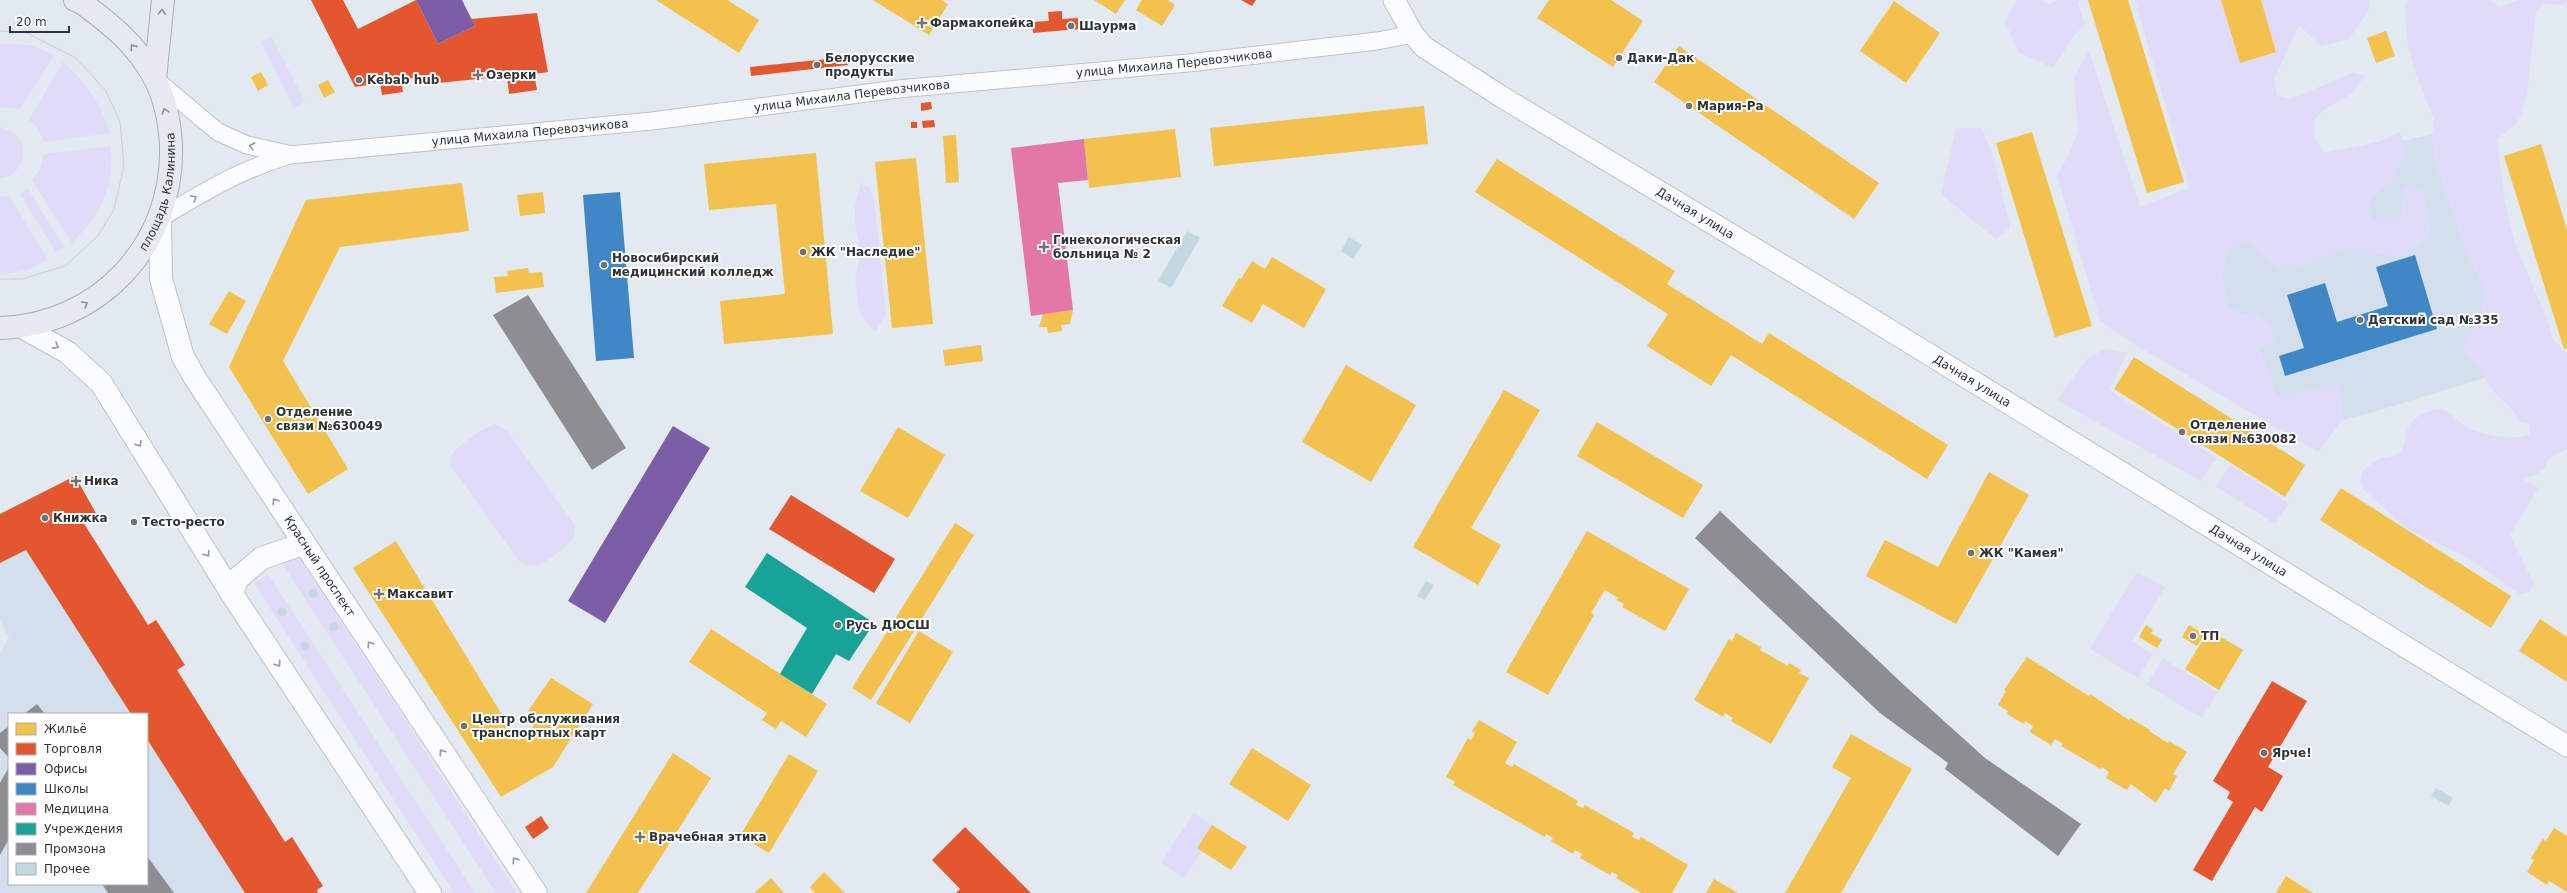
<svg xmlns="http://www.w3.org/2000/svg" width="2567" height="893" viewBox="0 0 2567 893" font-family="'DejaVu Sans',sans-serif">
  <rect width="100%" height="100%" fill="#e2e9f0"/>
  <!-- built -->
  <g fill="#d3dfec" fill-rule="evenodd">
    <path d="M2443 132 2517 368 2367 414 2309 427 2241 384 2201 273 2284 168Z"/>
    <path d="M37 516 284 893H0V654L9 637 0 621V531ZM9 714H147V884H9Z"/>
  </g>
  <!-- green -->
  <g fill="#e0dbf8">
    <path d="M2017 0H2043L2049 5 2057 0H2083L2078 2 2085 26 2075 34 2053 68 2018 52 2005 21Z"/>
    <path d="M2135 0H2369L2368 12 2349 39 2321 46 2299 25 2274 79 2277 95 2290 99 2353 73 2365 76 2351 94 2322 111 2315 119 2314 136 2324 153 2378 142 2400 132 2406 155 2396 170 2393 180 2372 197 2368 210 2374 219 2392 221 2402 217 2404 186 2422 189C2428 205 2431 224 2428 240L2404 256 2336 251 2301 267 2279 269 2270 263 2250 241 2230 249 2222 273 2229 307 2242 314 2257 313 2270 325 2275 340 2260 349 2278 397 2339 384 2343 419 2318 452 2134 344 2100 321 2057 176 2071 150 2078 131 2074 77 2089 51 2140 207 2189 188Z"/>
    <path d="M2407 0H2490L2499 7 2519 0H2567L2565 5 2544 4 2536 11 2527 94 2520 117 2514 126 2497 139 2505 202 2515 244 2547 319 2553 339 2567 353V449L2549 458 2544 469 2535 475 2521 478 2538 488 2510 535 2533 582 2530 592 2520 594 2467 557 2407 529 2364 490 2361 480 2363 470 2380 458 2399 455C2407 444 2405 430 2410 424 2416 415 2435 406 2446 411 2453 414 2458 422 2465 426 2482 435 2513 442 2530 434V424L2519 422C2514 406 2501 401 2492 389 2483 377 2480 365 2467 358L2463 349 2482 312 2484 291 2462 239 2435 161 2432 140 2434 119 2414 69 2407 39 2405 7Z"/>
    <path d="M271 36 305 102 294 108 261 42Z"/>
    <path d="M0 44 32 45 54 55 20 109 0 107Z"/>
    <path d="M63 62C86 82 101 104 110 133L44 142 38 128 29 120Z"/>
    <path d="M0 127C4 129 8 130 12 132 33 145 22 176 0 179Z"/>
    <path d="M1956 128H1982L1994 159 2010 228 1996 239 1941 194Z"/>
    <path d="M111 146C113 190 102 212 72 243L32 180 40 169 44 154Z"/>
    <path d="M861 183 870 188 874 198 886 315 875 331 865 321 859 309 855 280 861 252 855 222V207Z"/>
    <path d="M28 189 64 247 56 252 20 194Z"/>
    <path d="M9 196 48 260 28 270 0 275V197Z"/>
    <path d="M2104 349 2127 353 2109 390 2216 458 2201 481 2057 400 2086 360Z"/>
    <path d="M495 424 507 431 575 525 573 539C561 551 535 576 519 561L451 466C450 461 450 457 453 453 458 445 486 426 495 424Z"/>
    <path d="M2230 465 2289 503 2275 524 2216 486Z"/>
    <path d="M297 554 517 893H496L282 563Z"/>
    <path d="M2139 573 2165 587 2132 641 2153 654 2138 678 2090 649 2135 575Z"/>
    <path d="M268 574 475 893H454L254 583Z"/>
    <path d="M2163 659 2218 692 2202 718 2147 685Z"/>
    <path d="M1194 813 1212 825 1197 848 1202 851 1184 878 1161 862Z"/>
  </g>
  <!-- homes -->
  <g fill="#f2c14e">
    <path d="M656 0H727L759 20 739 53Z"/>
    <path d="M873 0H941L948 4 929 35Z"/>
    <path d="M1094 0H1125L1116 14Z"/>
    <path d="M1142 0H1168L1175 5 1162 26 1136 10Z"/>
    <path d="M1549 0H1611L1643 21 1613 67 1537 18Z"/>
    <path d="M2088 0H2128L2184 182 2147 193Z"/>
    <path d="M2221 0H2261L2276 52 2240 63Z"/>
    <path d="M1894 1 1940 33 1906 83 1860 51Z"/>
    <path d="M2386 31 2395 56 2376 63 2367 38Z"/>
    <path d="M1679 46 1879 183 1854 219 1654 82Z"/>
    <path d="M261 72 268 85 258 91 251 77Z"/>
    <path d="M328 80 335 92 324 98 318 85Z"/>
    <path d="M1424 106 1428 144 1214 166 1210 128Z"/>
    <path d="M1175 129 1181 177 1089 188 1084 139Z"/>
    <path d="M2032 132 2092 326 2055 337 1996 143Z"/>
    <path d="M956 135 959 182 946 183 943 136Z"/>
    <path d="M2541 144 2567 230V348L2564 349 2504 156Z"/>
    <path d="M816 153 833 334 724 344 720 301 785 294 776 204 709 210 704 164Z"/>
    <path d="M916 158 933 324 892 328 875 162Z"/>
    <path d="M1497 159 1675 271 1667 284 1762 344 1769 333 1948 445 1927 479 1731 355 1711 386 1647 346 1668 314 1475 192Z"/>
    <path d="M462 183 469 231 340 247 283 361 348 469 308 494 229 367 306 200Z"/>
    <path d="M543 192 545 213 520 216 517 195Z"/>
    <path d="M1272 257 1326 289 1304 328 1263 304 1252 323 1222 306 1239 278 1241 279 1252 261 1265 269Z"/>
    <path d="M528 268 529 273 542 272 544 287 496 293 494 277 508 276 507 271Z"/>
    <path d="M229 291 246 301 227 334 209 324Z"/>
    <path d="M1073 310 1070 324 1061 325 1062 331 1048 333 1047 327H1039L1043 314Z"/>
    <path d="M981 345 983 361 945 366 943 350Z"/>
    <path d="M2134 357 2305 465 2285 497 2114 389Z"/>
    <path d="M1346 365 1416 405 1371 482 1302 442Z"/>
    <path d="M1504 390 1540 410 1471 528 1501 545 1478 585 1413 547Z"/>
    <path d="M1597 422 1703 485 1683 518 1577 456Z"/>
    <path d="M898 427 945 455 908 518 860 491Z"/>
    <path d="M1989 472 2029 495 1956 624 1866 576 1885 540 1938 567Z"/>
    <path d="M2341 488 2511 596 2491 628 2320 520Z"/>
    <path d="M955 523 974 535 871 700 852 688Z"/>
    <path d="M1587 531 1689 589 1665 631 1622 607 1624 604 1616 600 1618 598 1605 590 1591 613 1594 615 1548 695 1506 672Z"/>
    <path d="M396 541 518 741 528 734 538 718 528 711 551 678 593 704 553 767 501 797 353 568Z"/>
    <path d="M2540 619 2567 637V682L2519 651Z"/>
    <path d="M2146 625 2153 630 2151 633 2162 640 2157 648 2139 637Z"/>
    <path d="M2189 625 2204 634 2197 646 2182 637Z"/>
    <path d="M711 629 827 704 806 737 781 721 776 729 762 720 767 713 689 662Z"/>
    <path d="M2209 630 2243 650 2219 690 2185 669Z"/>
    <path d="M919 631 953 652 910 723 876 703Z"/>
    <path d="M1736 633 1761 647 1760 650 1788 666 1789 663 1801 670 1799 673 1809 678 1771 744 1731 721 1733 718 1725 713 1723 717 1694 700 1729 639 1732 641Z"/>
    <path d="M2027 657 2089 696 2090 694 2129 720 2130 718 2150 730 2149 731 2168 743 2169 741 2187 752 2173 774 2177 776 2169 791 2165 788 2156 803 2131 784 2127 790 2106 778 2109 772 2102 767 2101 769 2061 746 2063 744 2055 739 2051 745 2030 732 2033 726 2025 721 2024 724 2007 714 2008 711 1998 705 2006 691 2004 690Z"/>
    <path d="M1479 720 1517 742 1505 763 1512 767 1514 764 1578 801 1576 805 1583 808 1585 805 1634 833 1632 837 1639 840 1641 837 1688 865 1672 893H1641L1616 878 1618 875 1612 872 1610 875 1580 858 1582 854 1575 850 1573 854 1551 841 1553 838 1546 834 1545 837 1453 785 1455 782 1446 777 1468 738 1471 740 1475 733 1472 731Z"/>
    <path d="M1851 734 1912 769 1841 893H1785L1851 778 1832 767Z"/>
    <path d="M1252 748 1311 785 1288 821 1229 784Z"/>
    <path d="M673 753 711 778 638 893H586Z"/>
    <path d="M789 754 818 771 769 853 740 836Z"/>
    <path d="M1212 825 1247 847 1231 870 1197 848Z"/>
    <path d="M2554 828 2567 836V892L2549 881 2547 885 2527 872 2534 860 2531 858 2543 839 2546 841Z"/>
    <path d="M824 872 845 893H815L810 887Z"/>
    <path d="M2286 876 2313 893H2276Z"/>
    <path d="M771 878 784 893H754Z"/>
    <path d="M1714 879 1738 893H1706Z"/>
  </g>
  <!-- shops -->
  <g fill="#e4572e">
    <path d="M311 0H343L358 29 416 0 438 44 475 26 471 19 537 13 548 72 534 74 537 90 509 94 507 76 438 83 435 75 401 80 403 92 382 95 380 83 355 87Z"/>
    <path d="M1241 0H1256L1252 6Z"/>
    <path d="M1062 11V19L1078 18 1079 29 1033 33 1032 22 1049 21 1048 12Z"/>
    <path d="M847 57 848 65 751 76 750 67Z"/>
    <path d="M931 102 932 109 921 111V103Z"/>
    <path d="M934 120 935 127 923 128 922 121Z"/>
    <rect x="911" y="122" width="6" height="6"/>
    <path d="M75 476 97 515 83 522 148 625 156 620 185 665 177 670 285 842 292 837 323 886 317 890 318 893H245L147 739V714H131L26 550 0 563V514Z"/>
    <path d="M791 495 895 559 874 593 769 529Z"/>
    <path d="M2272 681 2307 701 2268 767 2283 776 2262 812 2255 807 2212 881 2193 870 2233 802 2227 798 2230 792 2213 781Z"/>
    <path d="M541 816 549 828 533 839 525 827Z"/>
    <path d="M965 827 1031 893H956L960 889 932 860Z"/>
  </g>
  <!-- offices -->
  <g fill="#7b5ea7">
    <path d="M416 0H462L475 26 438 44Z"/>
    <path d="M673 426 710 448 605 623 568 601Z"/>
  </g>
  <!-- schools -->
  <g fill="#3f88c5">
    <path d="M620 192 634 358 596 361 583 195Z"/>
    <path d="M2415 255 2437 329 2285 376 2279 356 2304 348 2287 295 2325 283 2337 322 2388 306 2376 267Z"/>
  </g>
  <!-- health -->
  <path fill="#e377a8" d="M1084 139 1088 180 1058 183 1073 310 1031 316 1011 148Z"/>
  <!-- public -->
  <path fill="#17a398" d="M767 553 874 623 849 661 836 654 812 694 780 674 807 628 745 587Z"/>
  <!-- industry -->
  <g fill="#8d8d92">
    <path d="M528 295 626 448 592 470 493 315Z"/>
    <path d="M1720 511 1905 686 1985 758 2081 824 2058 856 1945 769 1948 763 1880 713 1695 538Z"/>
    <path d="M37 704 45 714H24Z"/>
    <path d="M9 726V758L0 748V733Z"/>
    <path d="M9 767V839L0 855V783Z"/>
    <path d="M147 856 174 893H108L102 884H147Z"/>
  </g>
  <!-- building -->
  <g fill="#c4d8e2">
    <path d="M1187 231 1200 238 1171 288 1158 281Z"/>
    <path d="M1349 237 1362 245 1353 259 1341 251Z"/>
    <path d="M1426 581 1434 585 1425 600 1417 596Z"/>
    <circle cx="313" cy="593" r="4.5"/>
    <circle cx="282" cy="612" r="4.5"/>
    <circle cx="334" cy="627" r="4.5"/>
    <circle cx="305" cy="646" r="4.5"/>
    <path d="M2436 788 2453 798 2448 806 2431 796Z"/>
  </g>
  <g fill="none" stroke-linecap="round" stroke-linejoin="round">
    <!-- minor casing -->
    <g stroke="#bec3c9" stroke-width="19">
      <g id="minor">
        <path d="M156 80 218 132 247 145 288 154"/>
        <path id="s1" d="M160 218C206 191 239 170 290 155L652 121 898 89 1188 63 1377 41 1413 34"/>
      </g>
    </g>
    <!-- tertiary casing -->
    <g stroke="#bec3c9" stroke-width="23">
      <g id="tertiary">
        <path id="s2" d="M1394 0 1413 34 1424 47 1502 97 1860 312 2567 746"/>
      </g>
    </g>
    <!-- secondary casing -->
    <g stroke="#bec3c9" stroke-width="24">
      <g id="secondary">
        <path id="s3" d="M160 218 161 279 183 357 195 378 536 893"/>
        <path d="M22 327 67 352 101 383 232 594 430 893"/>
        <path d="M232 594 237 579 262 558 303 544"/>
      </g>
    </g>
    <!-- primary casing -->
    <g stroke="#a8adbf" stroke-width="24">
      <g id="primary">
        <path d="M155 79 163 0"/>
        <path id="s4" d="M0 328C99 325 174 245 171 146 170 124 165 99 155 79 137 45 112 25 82 3L75 0"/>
      </g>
    </g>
    <!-- minor -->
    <use href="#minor" stroke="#fbfcfd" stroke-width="17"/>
    <!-- tertiary -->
    <use href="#tertiary" stroke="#fbfcfd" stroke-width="21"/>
    <!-- secondary -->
    <use href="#secondary" stroke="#fbfcfd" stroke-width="22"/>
    <!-- primary -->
    <use href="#primary" stroke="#e7e9f2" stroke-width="22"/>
    <!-- tram -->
    <path stroke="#ced0d2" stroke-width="1" d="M0 31 27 33 76 58 106 91 120 122 124 166 114 209 98 236 65 266 22 279H0"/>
  </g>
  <!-- one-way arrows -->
  <defs><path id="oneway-chevron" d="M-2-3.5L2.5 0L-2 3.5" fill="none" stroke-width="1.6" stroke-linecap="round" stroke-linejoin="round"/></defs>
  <g stroke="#8b8e96">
    <use href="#oneway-chevron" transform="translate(162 12) rotate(-87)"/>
    <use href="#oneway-chevron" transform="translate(133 47) rotate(-125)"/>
    <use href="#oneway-chevron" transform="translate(165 111) rotate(-108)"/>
    <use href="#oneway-chevron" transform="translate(85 304) rotate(-31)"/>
  </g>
  <g stroke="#95989b">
    <use href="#oneway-chevron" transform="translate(252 146) rotate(-166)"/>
    <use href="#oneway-chevron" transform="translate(194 198) rotate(-31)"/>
    <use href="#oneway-chevron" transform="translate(56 346) rotate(29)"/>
    <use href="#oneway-chevron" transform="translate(139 444) rotate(58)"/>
    <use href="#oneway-chevron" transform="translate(275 501) rotate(-123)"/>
    <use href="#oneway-chevron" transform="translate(207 554) rotate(58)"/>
    <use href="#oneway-chevron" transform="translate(370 644) rotate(-124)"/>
    <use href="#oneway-chevron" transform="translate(278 664) rotate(56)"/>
    <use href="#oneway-chevron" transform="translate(442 752) rotate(-124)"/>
    <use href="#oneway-chevron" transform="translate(515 860) rotate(-124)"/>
  </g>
  <!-- markers -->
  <g fill="#6e7379" stroke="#fff" stroke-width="1.5">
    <path d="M920 17h4v4h4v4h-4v4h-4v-4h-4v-4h4z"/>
    <circle cx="1071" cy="26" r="4"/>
    <circle cx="1619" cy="58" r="4"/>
    <circle cx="817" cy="65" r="4"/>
    <path d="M476 69h4v4h4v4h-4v4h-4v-4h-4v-4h4z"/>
    <circle cx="359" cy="80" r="4"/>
    <circle cx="1689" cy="106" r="4"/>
    <path d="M1042 241h4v4h4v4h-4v4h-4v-4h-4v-4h4z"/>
    <circle cx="803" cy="252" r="4"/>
    <circle cx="604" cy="265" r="4"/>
    <circle cx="2360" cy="320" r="4"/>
    <circle cx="268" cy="419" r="4"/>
    <circle cx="2182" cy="432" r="4"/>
    <path d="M74 475h4v4h4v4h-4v4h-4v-4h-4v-4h4z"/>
    <circle cx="45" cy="518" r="4"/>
    <circle cx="134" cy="522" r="4"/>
    <circle cx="1971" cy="553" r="4"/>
    <path d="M377 588h4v4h4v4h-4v4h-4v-4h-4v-4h4z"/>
    <circle cx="838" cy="625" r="4"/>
    <circle cx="2193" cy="636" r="4"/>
    <circle cx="464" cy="726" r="4"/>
    <circle cx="2264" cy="753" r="4"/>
    <path d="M638 831h4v4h4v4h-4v4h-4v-4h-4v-4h4z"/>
  </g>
  <g text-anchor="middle" stroke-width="4" stroke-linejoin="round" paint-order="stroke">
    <!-- poi labels -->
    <g font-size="12" font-weight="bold" fill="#2f3439" stroke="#fff" text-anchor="start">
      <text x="930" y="27">Фармакопейка</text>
      <text x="1079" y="30">Шаурма</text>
      <text x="825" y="62">Белорусские<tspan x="825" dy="14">продукты</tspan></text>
      <text x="1627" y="62">Даки-Дак</text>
      <text x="486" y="79">Озерки</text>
      <text x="367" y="84">Kebab hub</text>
      <text x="1697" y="110">Мария-Ра</text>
      <text x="1053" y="244">Гинекологическая<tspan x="1053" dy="14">больница № 2</tspan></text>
      <text x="811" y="256">ЖК "Наследие"</text>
      <text x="612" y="262">Новосибирский<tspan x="612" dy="14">медицинский колледж</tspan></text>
      <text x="2368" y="324">Детский сад №335</text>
      <text x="276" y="416">Отделение<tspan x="276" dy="14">связи №630049</tspan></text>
      <text x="2190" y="429">Отделение<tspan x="2190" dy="14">связи №630082</tspan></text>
      <text x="84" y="485">Ника</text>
      <text x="53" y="522">Книжка</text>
      <text x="142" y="526">Тесто-ресто</text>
      <text x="1979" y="557">ЖК "Камея"</text>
      <text x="387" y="598">Максавит</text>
      <text x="846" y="629">Русь ДЮСШ</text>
      <text x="2201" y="640">ТП</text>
      <text x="472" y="723">Центр обслуживания<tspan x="472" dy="14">транспортных карт</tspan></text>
      <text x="2272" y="757">Ярче!</text>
      <text x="649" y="841">Врачебная этика</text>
    </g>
    <!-- street labels -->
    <g font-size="12" fill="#2f3439" stroke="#fff">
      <text dy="4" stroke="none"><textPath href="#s1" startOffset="1034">улица Михаила Перевозчикова</textPath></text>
      <text dy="4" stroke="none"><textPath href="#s1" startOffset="710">улица Михаила Перевозчикова</textPath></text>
      <text dy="4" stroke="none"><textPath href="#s1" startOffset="386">улица Михаила Перевозчикова</textPath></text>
      <text dy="4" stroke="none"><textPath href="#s4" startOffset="230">площадь Калинина</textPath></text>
      <text dy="4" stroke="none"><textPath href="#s2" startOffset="374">Дачная улица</textPath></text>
      <text dy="4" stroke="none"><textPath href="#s2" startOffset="698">Дачная улица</textPath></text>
      <text dy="4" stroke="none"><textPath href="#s2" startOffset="1022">Дачная улица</textPath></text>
      <text dy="4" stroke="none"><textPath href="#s3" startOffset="392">Красный проспект</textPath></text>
    </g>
  </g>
  <!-- legend -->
  <rect x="8" y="713" width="140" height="172" fill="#ffffff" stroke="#acaeb0"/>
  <rect x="16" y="723" width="20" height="12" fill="#f2c14e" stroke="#acaeb0"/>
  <text x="44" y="733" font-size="12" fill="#2f3439">Жильё</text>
  <rect x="16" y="743" width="20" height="12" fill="#e4572e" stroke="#acaeb0"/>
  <text x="44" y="753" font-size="12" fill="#2f3439">Торговля</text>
  <rect x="16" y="763" width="20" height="12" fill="#7b5ea7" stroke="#acaeb0"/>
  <text x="44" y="773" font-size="12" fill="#2f3439">Офисы</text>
  <rect x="16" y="783" width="20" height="12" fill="#3f88c5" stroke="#acaeb0"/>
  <text x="44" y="793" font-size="12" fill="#2f3439">Школы</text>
  <rect x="16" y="803" width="20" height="12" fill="#e377a8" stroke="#acaeb0"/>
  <text x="44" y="813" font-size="12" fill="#2f3439">Медицина</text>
  <rect x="16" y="823" width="20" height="12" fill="#17a398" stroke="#acaeb0"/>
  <text x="44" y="833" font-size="12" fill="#2f3439">Учреждения</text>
  <rect x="16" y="843" width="20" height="12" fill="#8d8d92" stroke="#acaeb0"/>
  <text x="44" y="853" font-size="12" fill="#2f3439">Промзона</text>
  <rect x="16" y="863" width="20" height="12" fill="#c4d8e2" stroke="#acaeb0"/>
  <text x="44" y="873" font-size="12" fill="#2f3439">Прочее</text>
  <!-- scale -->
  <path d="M10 26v6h59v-6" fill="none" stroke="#2f3439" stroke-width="2"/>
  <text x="16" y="26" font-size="12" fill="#2f3439" stroke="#ffffff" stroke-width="3" paint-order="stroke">20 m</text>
</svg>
